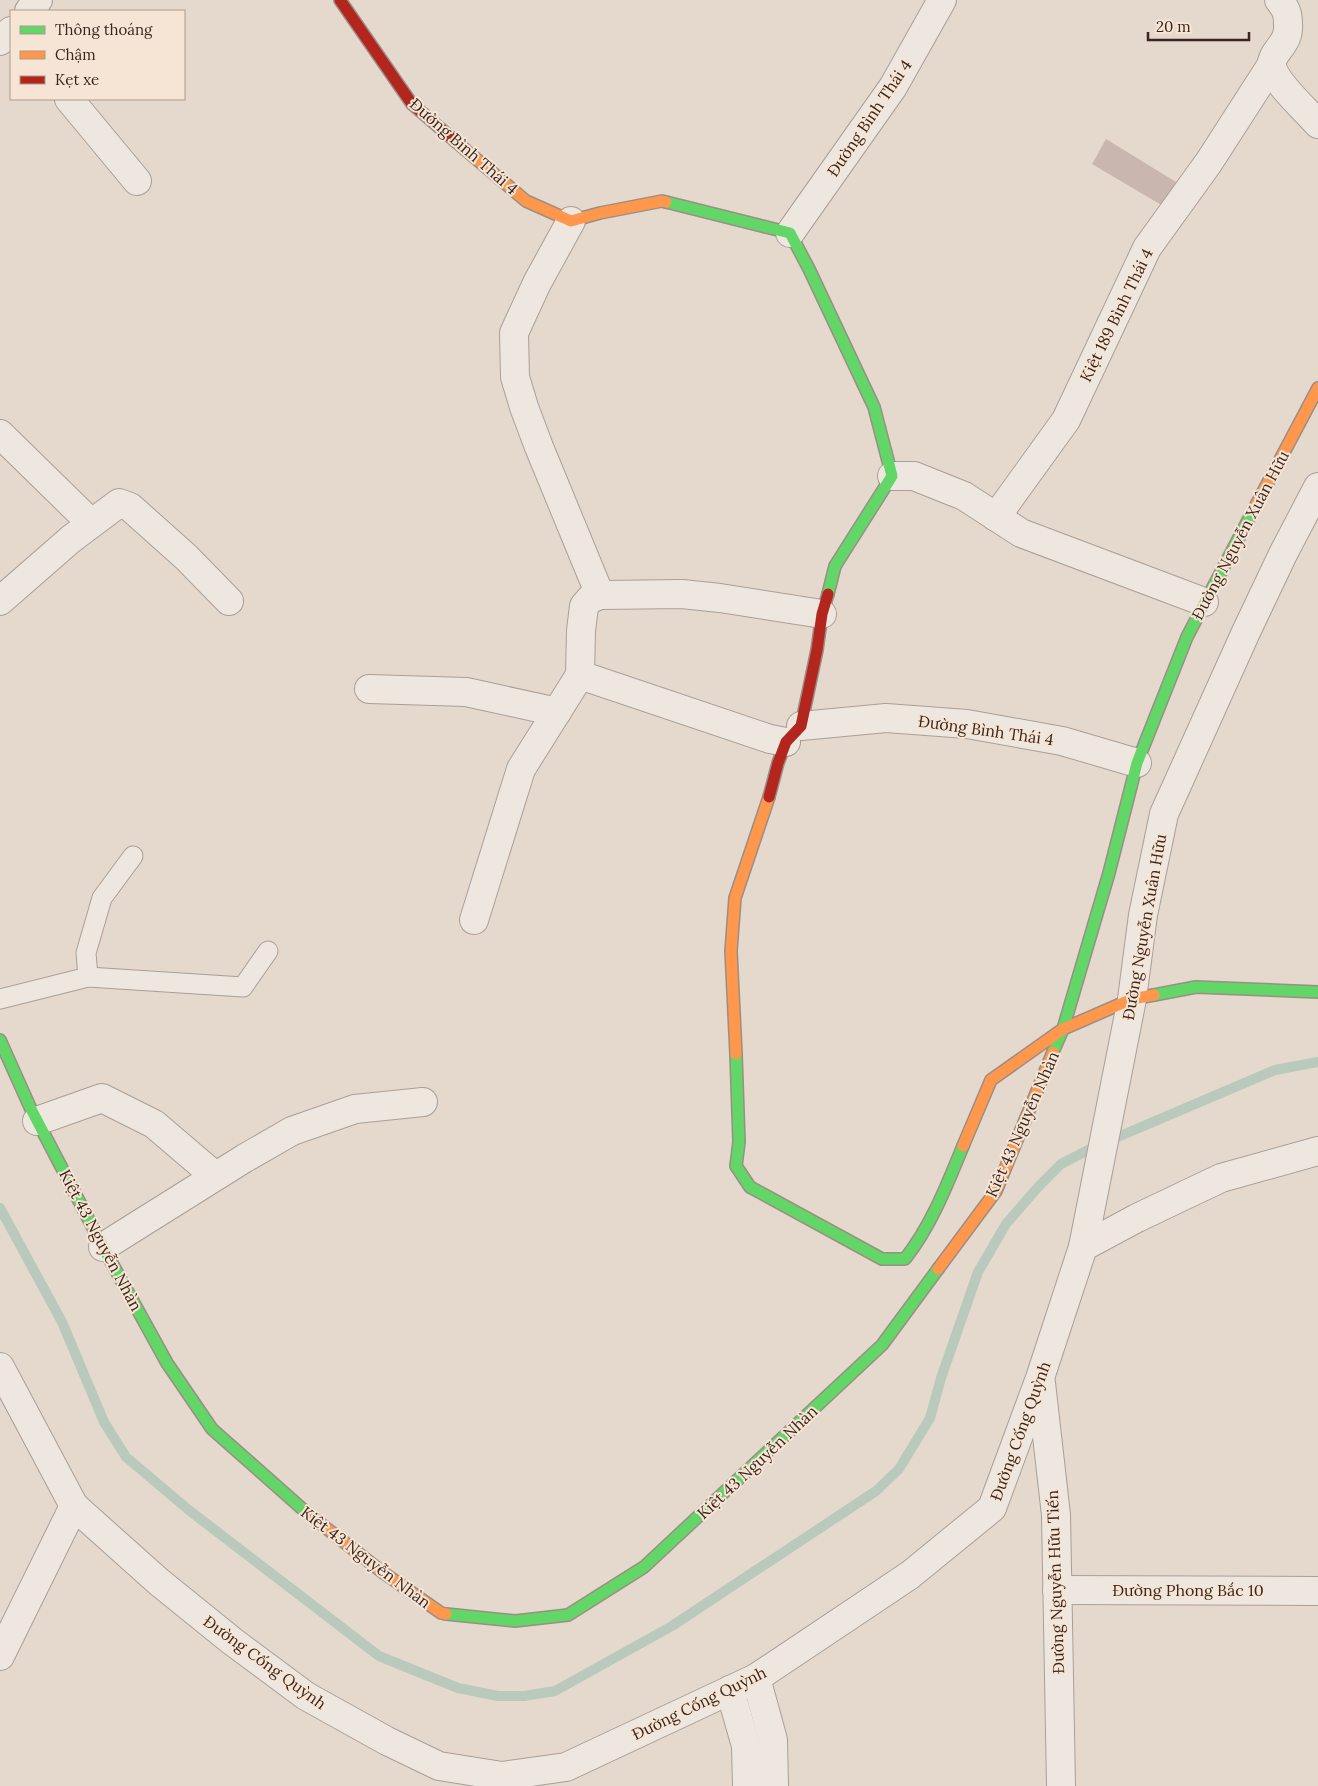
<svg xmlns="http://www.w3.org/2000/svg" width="1318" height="1786" viewBox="0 0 1318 1786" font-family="Lora,serif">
  <rect width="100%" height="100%" fill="#e5d9ce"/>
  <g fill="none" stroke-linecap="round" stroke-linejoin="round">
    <!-- stream -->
    <path stroke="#b9c9bc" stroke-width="10" d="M0 1208 62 1322 104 1422 126 1457 190 1511 379 1656 458 1688 498 1696H524L555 1691 672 1626 876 1491 899 1469 930 1418 941 1378 978 1272 1006 1224 1039 1186 1061 1164 1092 1148 1275 1070 1318 1062"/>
  </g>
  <!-- building -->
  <path fill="#c9b7af" d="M1106 139 1176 182 1163 206 1092 164Z"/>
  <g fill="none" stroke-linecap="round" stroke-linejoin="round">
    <!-- lane casing -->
    <g stroke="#aa9f97" stroke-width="21">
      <g id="lane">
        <path d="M88 977 86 953 102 898 133 856"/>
        <path d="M0 999 88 977 243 987 268 951"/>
      </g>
    </g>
    <!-- street casing -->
    <g stroke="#aa9f97" stroke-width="30">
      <g id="street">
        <path d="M1279 0C1286 9 1288 13 1288 24 1290 45 1270 52 1272 66 1275 83 1306 110 1318 124"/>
        <path d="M29 11 38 0"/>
        <path d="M0 41 11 31"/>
        <path d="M69 99 137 181"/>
        <path d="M571 221 537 283 514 333 515 377 524 407 539 447 600 595"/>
        <path d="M790 233 893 87 942 0"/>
        <path d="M0 434 91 523"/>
        <path d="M892 476H914L964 496 1021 533 1204 602"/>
        <path d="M996 517 1066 420 1147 248 1209 162 1272 64"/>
        <path d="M0 601 71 539 119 503 130 507 186 557 229 601"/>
        <path d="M580 675 770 739 786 742"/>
        <path d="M369 689 466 692 557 712"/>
        <path d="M801 726 886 718 967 724 1062 741 1137 763"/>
        <path d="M474 920 521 769 580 675 581 631 584 606 590 599 600 595 682 594 720 598 822 614"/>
        <path d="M37 1121 102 1098 154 1124 215 1176"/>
        <path d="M103 1247 245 1158 292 1131 355 1109 423 1102"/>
        <path d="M1083 1247 1132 999 1143 915 1164 814 1246 632 1283 554 1318 487"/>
        <path d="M0 1367 74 1506 159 1582 232 1641 306 1696 387 1741 439 1766 502 1776 566 1767 756 1678 910 1575 992 1508 1040 1378 1083 1247 1137 1218 1221 1178 1318 1151"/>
        <path d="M1041 1383 1056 1515 1061 1786"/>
        <path d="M1057 1590 1318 1591"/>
        <path d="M0 1656 74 1506"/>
        <path d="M756 1678 773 1740 774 1786"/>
        <path d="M730 1690 746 1746 747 1786"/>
      </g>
    </g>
    <!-- fast casing -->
    <g stroke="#9a8e86" stroke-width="14">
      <g id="fast">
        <path d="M666 202 790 233 809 269 874 407 892 476 835 566 828 594"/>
        <path d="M1154 995 1196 987 1318 992"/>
        <path d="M0 1040 30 1107 103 1247 167 1363 212 1429 307 1513"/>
        <path d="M1053 1052 1063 1029 1109 873 1137 763 1187 637 1255 507"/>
        <path d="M736 1054 739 1142 736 1166 750 1187 882 1259H905C931 1226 947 1185 963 1146"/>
        <path d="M446 1614 515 1621 568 1615 644 1567 882 1345 938 1269"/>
      </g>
    </g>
    <!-- slow casing -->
    <g stroke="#9a8e86" stroke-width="14">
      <g id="slow">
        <path d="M455 141 526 201 571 221 600 213 662 201 666 202"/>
        <path d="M1255 507 1318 388"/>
        <path d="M736 1054 731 951 735 898 769 797"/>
        <path d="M963 1146 991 1080 1063 1029 1132 999 1154 995"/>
        <path d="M938 1269 996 1191 1053 1052"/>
        <path d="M307 1513 381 1571 441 1613 446 1614"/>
      </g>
    </g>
    <!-- jam casing -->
    <g stroke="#9a8e86" stroke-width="14">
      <g id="jam">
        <path d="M340 0 412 104 455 141"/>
        <path d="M769 797 778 763 786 742 801 726 817 650 822 614 828 594"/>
      </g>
    </g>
    <!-- lane -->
    <use href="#lane" stroke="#eee7e0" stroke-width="19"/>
    <!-- street -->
    <use href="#street" stroke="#eee7e0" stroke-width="28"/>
    <!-- fast -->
    <use href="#fast" stroke="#63d668" stroke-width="11"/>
    <!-- slow -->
    <use href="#slow" stroke="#ff974d" stroke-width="11"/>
    <!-- jam -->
    <use href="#jam" stroke="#b3261e" stroke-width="11"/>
  </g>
  <g text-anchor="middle" stroke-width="4" stroke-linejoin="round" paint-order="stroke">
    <!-- street labels -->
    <g font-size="16" fill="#3a261e" stroke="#f6e5d4">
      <text transform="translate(869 118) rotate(-56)" y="6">Đường Bình Thái 4</text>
      <text transform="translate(464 146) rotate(41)" y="6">Đường Bình Thái 4</text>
      <text transform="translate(1116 315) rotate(-64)" y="6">Kiệt 189 Bình Thái 4</text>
      <text transform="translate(1240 535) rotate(-62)" y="6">Đường Nguyễn Xuân Hữu</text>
      <text transform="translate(986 730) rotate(8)" y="6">Đường Bình Thái 4</text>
      <text transform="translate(1144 927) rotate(-80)" y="6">Đường Nguyễn Xuân Hữu</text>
      <text transform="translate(1022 1124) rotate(-66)" y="6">Kiệt 43 Nguyễn Nhàn</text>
      <text transform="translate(101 1240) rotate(62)" y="6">Kiệt 43 Nguyễn Nhàn</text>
      <text transform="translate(1020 1431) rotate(-70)" y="6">Đường Cống Quỳnh</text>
      <text transform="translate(757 1462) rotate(-43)" y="6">Kiệt 43 Nguyễn Nhàn</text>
      <text transform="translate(366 1557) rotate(37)" y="6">Kiệt 43 Nguyễn Nhàn</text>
      <text transform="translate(1055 1582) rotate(-92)" y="6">Đường Nguyễn Hữu Tiến</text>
      <text x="1188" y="1596">Đường Phong Bắc 10</text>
      <text transform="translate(265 1662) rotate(36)" y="6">Đường Cống Quỳnh</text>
      <text transform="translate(699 1703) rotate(-26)" y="6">Đường Cống Quỳnh</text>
    </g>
  </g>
  <!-- legend -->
  <rect x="10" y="10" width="175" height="90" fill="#f6e5d4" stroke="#ab998b"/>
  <rect x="20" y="26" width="25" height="8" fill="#63d668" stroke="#ab998b"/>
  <text x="55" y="35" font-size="15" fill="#3a261e">Thông thoáng</text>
  <rect x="20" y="51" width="25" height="8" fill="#ff974d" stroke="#ab998b"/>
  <text x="55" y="60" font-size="15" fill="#3a261e">Chậm</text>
  <rect x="20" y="76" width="25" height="8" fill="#b3261e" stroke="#ab998b"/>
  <text x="55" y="85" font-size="15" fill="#3a261e">Kẹt xe</text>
  <!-- scale -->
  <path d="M1148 32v8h101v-8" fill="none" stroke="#3a261e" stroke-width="2.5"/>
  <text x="1156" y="32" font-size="15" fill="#3a261e" stroke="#f6e5d4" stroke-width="4" paint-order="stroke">20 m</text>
</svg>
